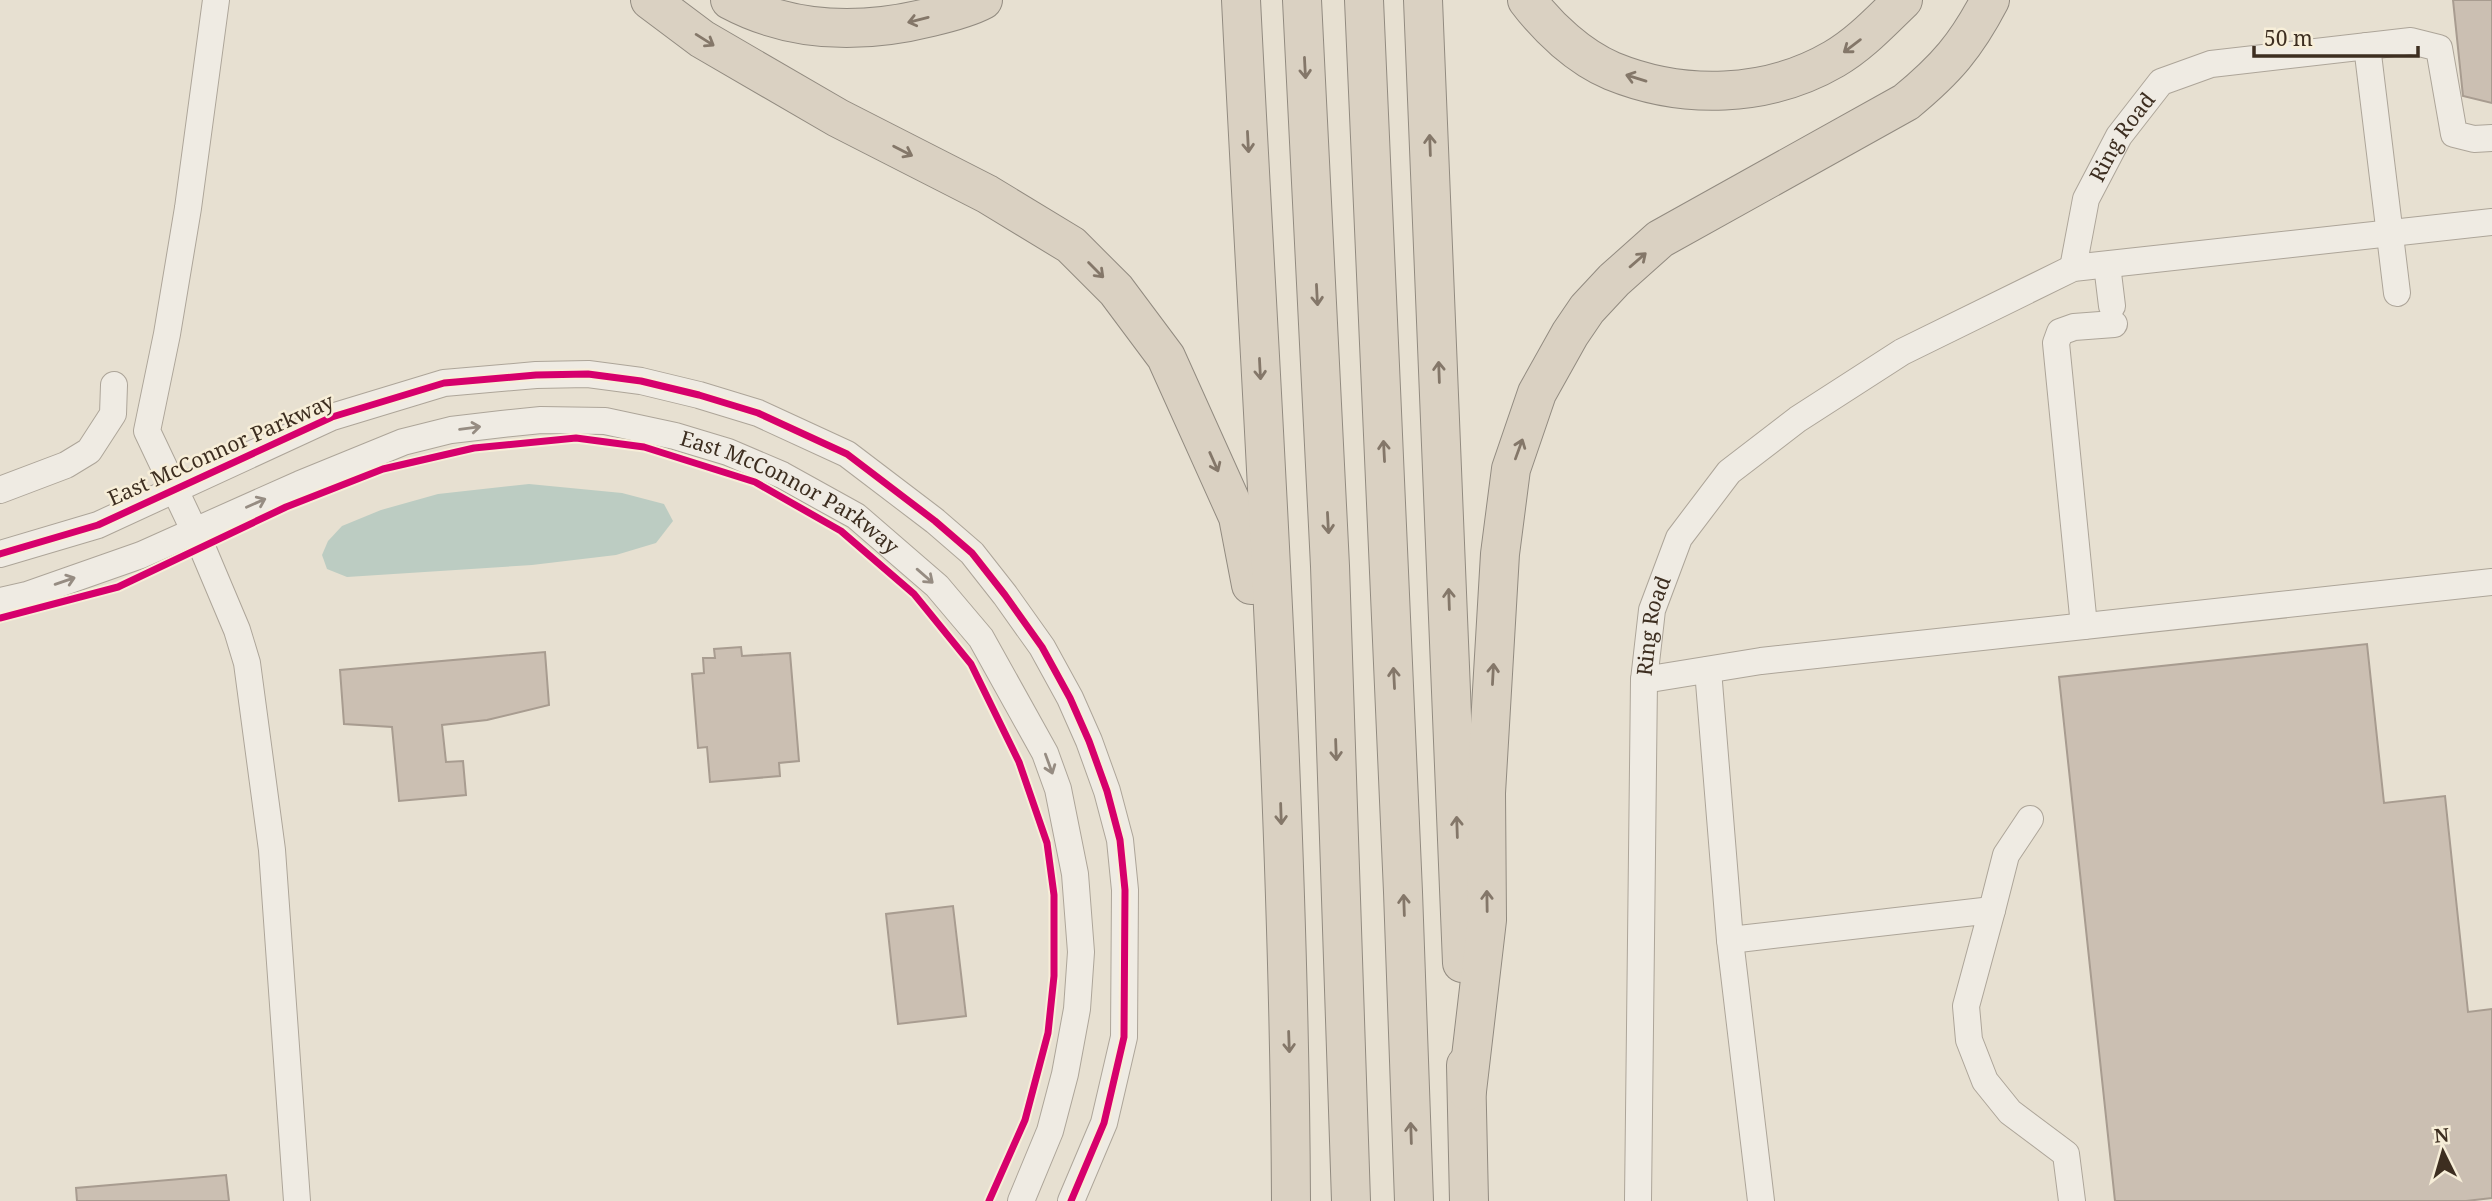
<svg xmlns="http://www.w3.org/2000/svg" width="2492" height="1201" viewBox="0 0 2492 1201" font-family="'Noto Serif',serif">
  <rect width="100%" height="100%" fill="#e7e0d1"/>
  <!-- water -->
  <path fill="#bcccc2" d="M529 484 622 493 664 504 673 521 656 543 616 555 532 565 347 577 327 569 322 555 328 541 342 526 381 510 438 494Z"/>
  <!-- building -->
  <g fill="#cbbfb2" stroke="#a89c90" stroke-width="2">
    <path d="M2453 0H2492V103L2463 96Z"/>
    <path d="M2367 644 2384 803 2445 796 2468 1012 2492 1009V1198L2466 1201H2115L2059 677Z"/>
    <path d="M741 647 742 656 790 653 799 761 779 763 780 776 710 782 707 747 698 748 692 674 704 673 703 658H715L714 649Z"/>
    <path d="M545 652 549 705 487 720 442 725 446 762 463 761 466 795 399 801 392 727 344 724 340 670Z"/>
    <path d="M953 906 966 1016 898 1024 886 914Z"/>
    <path d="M226 1175 229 1201H77L76 1188Z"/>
  </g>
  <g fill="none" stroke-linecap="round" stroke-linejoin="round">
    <!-- minor casing -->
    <g stroke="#ada599" stroke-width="28">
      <g id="minor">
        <path d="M216 0 188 208 167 334 147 431 202 547 237 630 247 663 272 850 297 1201"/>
        <path d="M2367 46 2397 293"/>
        <path d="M2107 265 2112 306"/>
        <path id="s1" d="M2073 268 2086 199 2119 136 2161 82 2211 64 2411 41 2439 48 2454 134 2474 139 2492 138"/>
        <path d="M0 490 66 465 89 451 113 414 114 385"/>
        <path d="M0 554 98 525 332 417 444 383 536 375 588 374 641 381 699 395 758 413 847 454 935 521 972 553 1005 595 1042 647 1070 698 1089 741 1107 791 1120 840 1125 890 1124 1037 1104 1123 1071 1201"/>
        <path id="s2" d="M0 601 27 595 141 555 300 484 403 442 451 430 502 424 541 420 605 421 675 436 728 452 782 475 856 516 937 586 981 638 1045 753 1058 789 1075 874 1081 952 1077 1009 1065 1074 1050 1131 1021 1201"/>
        <path d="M2084 626 2056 343 2060 332 2074 327 2114 324"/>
        <path d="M1708 670 1730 940 1761 1201"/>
        <path d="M1644 680 1761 661 2492 582"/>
        <path d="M1992 910 2006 855 2030 819"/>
        <path d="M1730 940 1992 910 1966 1006 1969 1040 1985 1081 2010 1112 2066 1154 2072 1201"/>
        <path id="s3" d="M1638 1201 1644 680 1652 610 1679 538 1729 472 1798 419 1902 352 2073 268 2492 222"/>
      </g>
    </g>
    <!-- highway casing -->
    <g stroke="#928b80" stroke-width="40">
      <g id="highway">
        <path d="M650 0 702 39 838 118 987 194 1071 245 1116 290 1166 357 1238 517 1251 585"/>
        <path d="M730 0C794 34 863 34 931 17 948 13 968 8 983 0"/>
        <path d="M1241 0C1261 400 1289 801 1291 1201"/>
        <path d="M1302 0 1330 566 1351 1201"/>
        <path d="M1364 0 1403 892 1414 1201"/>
        <path d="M1423 0 1462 963"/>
        <path d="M1527 0C1548 28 1579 57 1612 71 1683 100 1767 98 1834 59 1860 44 1881 21 1903 0"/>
        <path d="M1466 1065 1469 1201"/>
        <path d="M1467 1091 1487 920 1486 793 1500 554 1511 469 1537 393 1570 334 1587 309 1614 280 1660 239 1906 102C1946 69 1966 46 1990 0"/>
      </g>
    </g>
    <!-- minor -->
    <use href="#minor" stroke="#efebe3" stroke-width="26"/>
    <!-- highway -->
    <use href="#highway" stroke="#dad1c2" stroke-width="38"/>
    <!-- cycleway casing -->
    <g stroke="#f7eed8" stroke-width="11">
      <g id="cycleway">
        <path d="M0 554 98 525 332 417 444 383 536 375 588 374 641 381 699 395 758 413 847 454 935 521 972 553 1005 595 1042 647 1070 698 1089 741 1107 791 1120 840 1125 890 1124 1037 1104 1123 1071 1201"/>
        <path d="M0 618 118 587 286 507 383 469 474 448 576 438 644 447 755 482 841 531 914 594 971 664 1019 762 1047 843 1054 895V976L1048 1033 1025 1120 989 1201"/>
      </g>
    </g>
    <!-- cycleway -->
    <use href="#cycleway" stroke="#d6006c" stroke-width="7"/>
  </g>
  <!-- one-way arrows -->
  <defs><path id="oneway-shaft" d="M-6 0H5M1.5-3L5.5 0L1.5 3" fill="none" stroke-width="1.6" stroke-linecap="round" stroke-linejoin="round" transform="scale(1.75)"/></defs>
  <g stroke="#847769">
    <use href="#oneway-shaft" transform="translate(918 20) rotate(166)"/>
    <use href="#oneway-shaft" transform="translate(705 40) rotate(32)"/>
    <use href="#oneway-shaft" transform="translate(1852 46) rotate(143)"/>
    <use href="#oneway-shaft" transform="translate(1305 68) rotate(87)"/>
    <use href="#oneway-shaft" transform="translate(1636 78) rotate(-163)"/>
    <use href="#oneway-shaft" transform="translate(1248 142) rotate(87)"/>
    <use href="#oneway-shaft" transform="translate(1430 145) rotate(-92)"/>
    <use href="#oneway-shaft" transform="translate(903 151) rotate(27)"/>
    <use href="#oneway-shaft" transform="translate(1638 260) rotate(-41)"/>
    <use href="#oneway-shaft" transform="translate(1096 270) rotate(45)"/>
    <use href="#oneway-shaft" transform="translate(1317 295) rotate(87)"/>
    <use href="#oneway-shaft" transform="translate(1260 369) rotate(87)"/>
    <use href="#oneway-shaft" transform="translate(1439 372) rotate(-92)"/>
    <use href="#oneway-shaft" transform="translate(1519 449) rotate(-70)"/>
    <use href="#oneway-shaft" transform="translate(1384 451) rotate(-93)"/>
    <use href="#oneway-shaft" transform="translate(1214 462) rotate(66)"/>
    <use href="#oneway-shaft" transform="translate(1328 523) rotate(87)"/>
    <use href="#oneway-shaft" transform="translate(1449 599) rotate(-92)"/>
    <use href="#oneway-shaft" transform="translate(1493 674) rotate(-87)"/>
    <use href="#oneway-shaft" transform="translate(1394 678) rotate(-93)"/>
    <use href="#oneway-shaft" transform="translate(1336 750) rotate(88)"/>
    <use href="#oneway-shaft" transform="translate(1281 814) rotate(88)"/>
    <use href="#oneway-shaft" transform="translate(1457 827) rotate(-92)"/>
    <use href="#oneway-shaft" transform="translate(1487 901) rotate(-91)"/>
    <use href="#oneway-shaft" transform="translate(1404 905) rotate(-92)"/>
    <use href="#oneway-shaft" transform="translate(1289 1042) rotate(88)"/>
    <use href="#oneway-shaft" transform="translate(1411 1133) rotate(-92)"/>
  </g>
  <g stroke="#968c82">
    <use href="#oneway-shaft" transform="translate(470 428) rotate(-7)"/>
    <use href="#oneway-shaft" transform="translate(256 503) rotate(-24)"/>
    <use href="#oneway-shaft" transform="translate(925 576) rotate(41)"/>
    <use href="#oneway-shaft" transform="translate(65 581) rotate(-19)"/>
    <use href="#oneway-shaft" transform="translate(1049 764) rotate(70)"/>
  </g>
  <g text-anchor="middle" stroke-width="5" stroke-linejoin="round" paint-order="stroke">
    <!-- street labels -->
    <g font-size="21" fill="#3d2e20" stroke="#f7eed8">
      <text dy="7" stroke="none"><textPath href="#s1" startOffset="142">Ring Road</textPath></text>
      <text transform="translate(221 450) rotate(-24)" y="7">East McConnor Parkway</text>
      <text dy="7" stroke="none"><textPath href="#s2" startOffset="838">East McConnor Parkway</textPath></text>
      <text dy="7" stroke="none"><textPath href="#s3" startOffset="576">Ring Road</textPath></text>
    </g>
  </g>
  <!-- north arrow -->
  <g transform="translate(2443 1152) rotate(355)" stroke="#f7eed8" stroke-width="5" paint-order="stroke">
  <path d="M0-5L12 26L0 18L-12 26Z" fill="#3d2e20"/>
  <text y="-10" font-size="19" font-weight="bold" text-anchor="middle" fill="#3d2e20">N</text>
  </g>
  <!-- scale -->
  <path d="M2254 46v10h164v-10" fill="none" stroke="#3d2e20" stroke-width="3.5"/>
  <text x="2264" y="46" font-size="21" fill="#3d2e20" stroke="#f7eed8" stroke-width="5" paint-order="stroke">50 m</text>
</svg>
